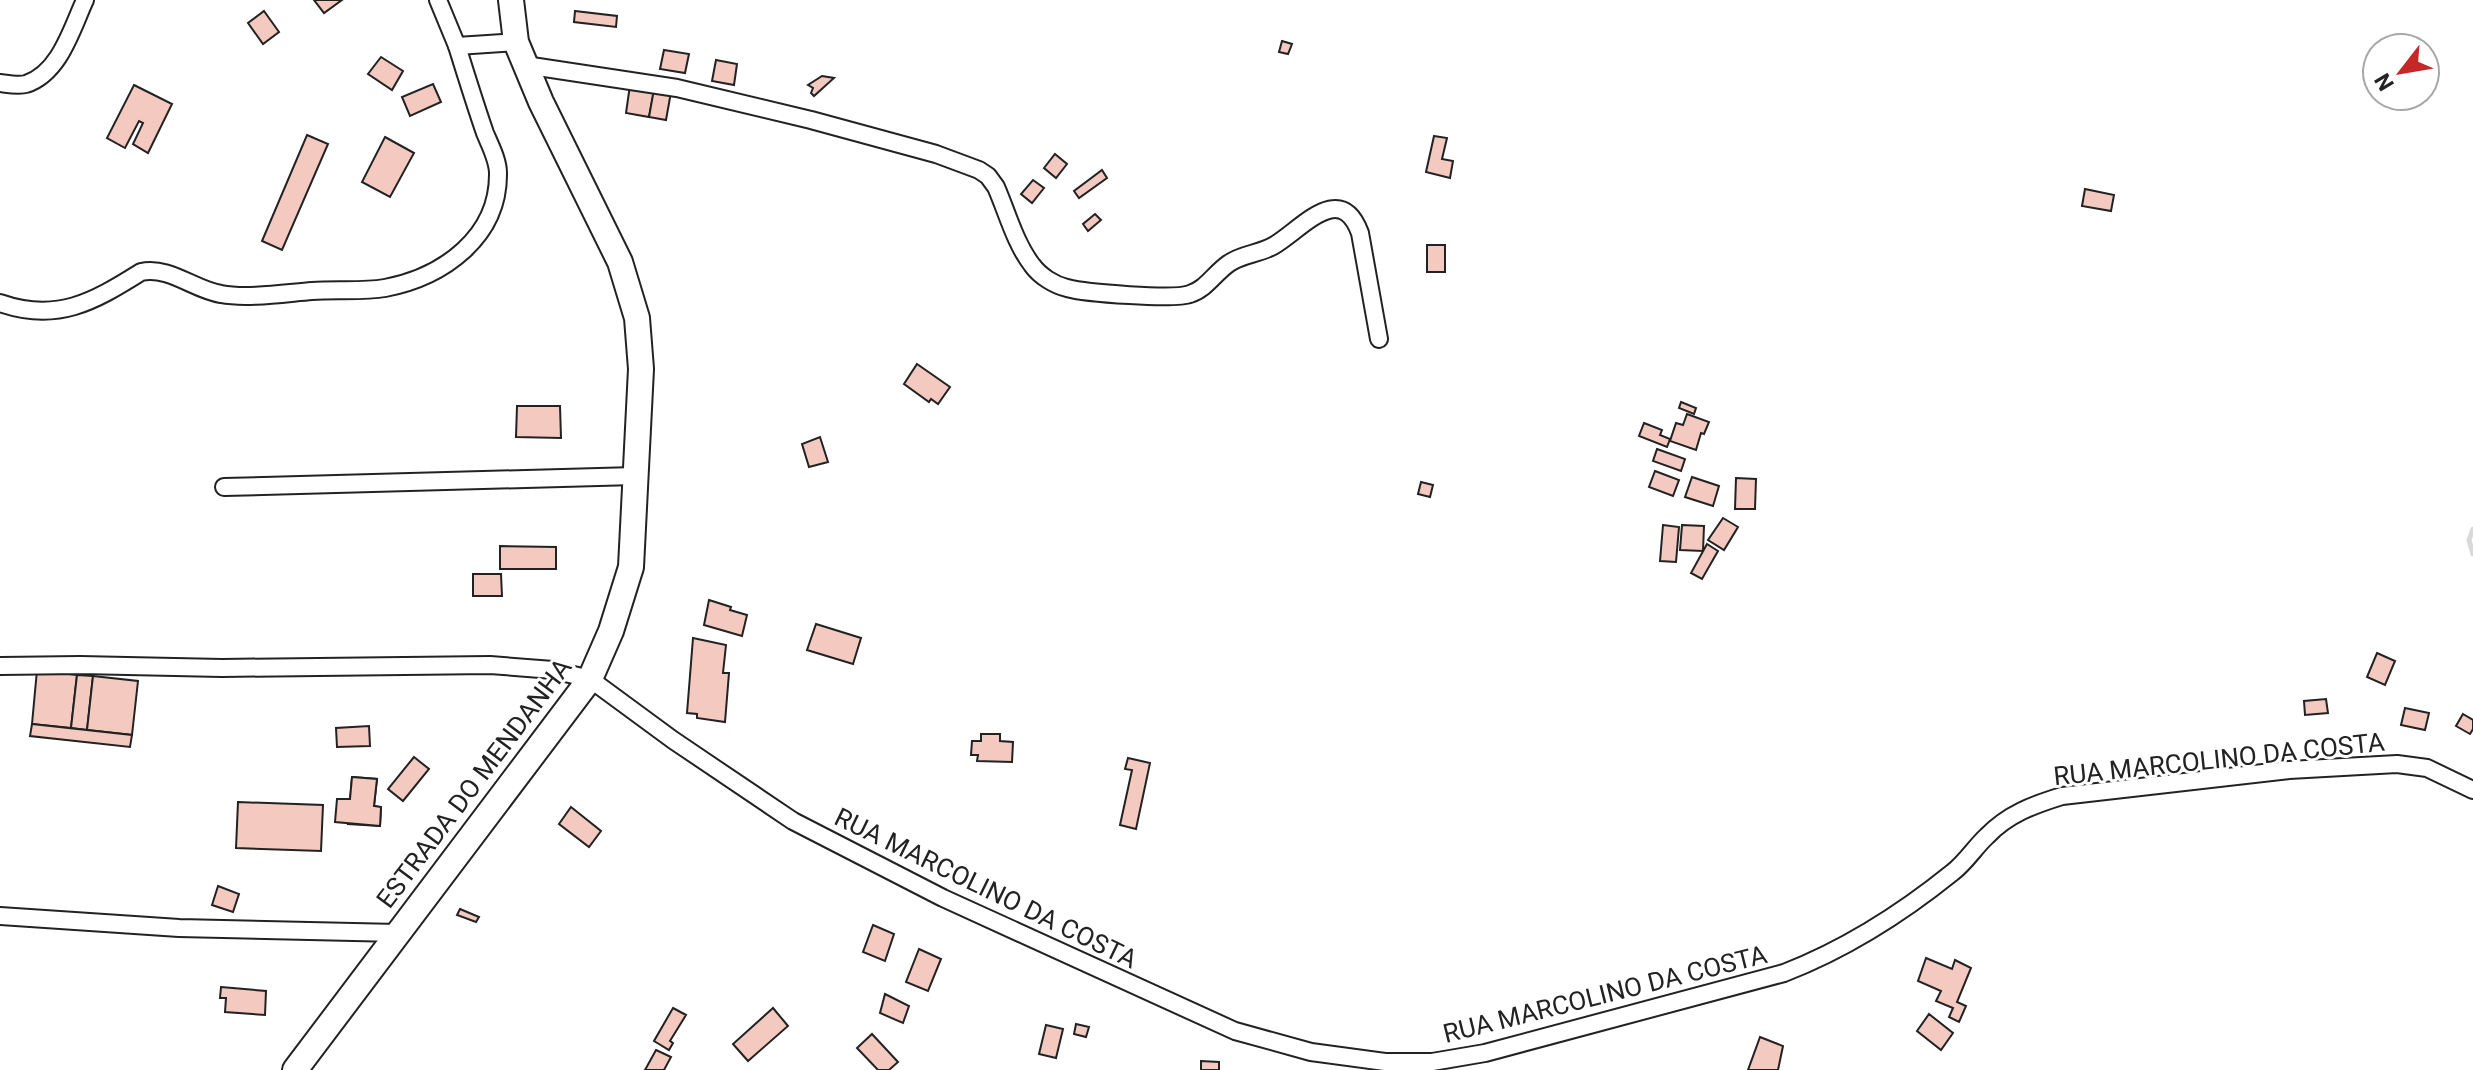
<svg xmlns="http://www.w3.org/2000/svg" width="2473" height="1070" viewBox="0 0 2473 1070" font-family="Roboto,sans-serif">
  <rect width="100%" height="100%" fill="#fff"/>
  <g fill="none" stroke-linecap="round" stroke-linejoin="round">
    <!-- stream -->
    <path stroke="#d9d9d9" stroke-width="5" d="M2473 529 2469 540 2473 554"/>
  </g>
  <!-- building -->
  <g fill="#f3c9c0" stroke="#222" stroke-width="2">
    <path d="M314 0H342L324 13Z"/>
    <path d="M264 11 279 32 263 44 248 23Z"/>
    <path d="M575 11 617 16 616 27 574 22Z"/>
    <path d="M1282 41 1292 44 1288 54 1279 52Z"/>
    <path d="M664 50 689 54 685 73 660 69Z"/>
    <path d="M381 57 403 71 392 90 368 74Z"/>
    <path d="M716 60 737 64 734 85 712 81Z"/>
    <path d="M822 76 834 78 814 96 811 93 813 88 808 85Z"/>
    <path d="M433 84 441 102 410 116 402 97Z"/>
    <path d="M134 85 172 104 148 153 133 144 143 123 139 121 125 148 107 138Z"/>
    <path d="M630 85 654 91 649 117 626 113Z"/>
    <path d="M654 89 671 92 666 120 649 117Z"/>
    <path d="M307 135 328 144 282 250 262 241Z"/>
    <path d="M1434 136 1447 138 1442 159 1453 161 1450 178 1426 172Z"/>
    <path d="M385 137 414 153 390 197 362 182Z"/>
    <path d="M1055 154 1067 164 1056 178 1044 168Z"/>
    <path d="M1102 170 1107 178 1079 198 1074 191Z"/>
    <path d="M1033 180 1044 188 1032 203 1021 194Z"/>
    <path d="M2085 189 2114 195 2111 211 2082 206Z"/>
    <path d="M1095 214 1101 220 1088 231 1083 224Z"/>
    <rect x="1427" y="245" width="18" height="27"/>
    <path d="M917 364 950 387 938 404 931 399 929 402 904 384Z"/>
    <path d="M1681 402 1696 408 1694 414 1679 408Z"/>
    <path d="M517 406H560L561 438 516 437Z"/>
    <path d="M1687 414 1709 422 1704 434 1701 433 1696 450 1670 441 1676 423 1683 425Z"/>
    <path d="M1644 423 1662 430 1660 435 1670 439 1667 447 1639 436Z"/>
    <path d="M820 437 828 462 809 467 802 444Z"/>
    <path d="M1657 449 1685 459 1681 471 1653 461Z"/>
    <path d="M1655 471 1679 480 1673 496 1649 487Z"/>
    <path d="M1692 477 1719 486 1713 506 1685 497Z"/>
    <path d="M1736 478 1756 479 1755 509H1735Z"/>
    <path d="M1421 482 1433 485 1430 497 1418 494Z"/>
    <path d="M1723 518 1738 527 1724 550 1708 540Z"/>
    <path d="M1663 525 1679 527 1676 562 1660 561Z"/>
    <path d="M1682 525 1704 526 1703 551 1680 550Z"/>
    <path d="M1707 544 1718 551 1702 579 1691 573Z"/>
    <path d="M500 546 556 547V569H500Z"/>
    <path d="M473 574H501L502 596H473Z"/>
    <path d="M709 600 731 607 730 610 747 615 742 636 704 625Z"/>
    <path d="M816 624 861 638 853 664 807 650Z"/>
    <path d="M693 638 726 645 723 673H729L725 722 697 718V714L687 713Z"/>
    <path d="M2377 653 2395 661 2385 685 2367 677Z"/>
    <path d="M37 670 77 675 71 728 32 724Z"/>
    <path d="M77 675 93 676 87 730 71 728Z"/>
    <path d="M93 676 138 681 132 735 87 730Z"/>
    <path d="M2326 699 2328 713 2305 715 2304 701Z"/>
    <path d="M2405 708 2429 713 2425 730 2401 725Z"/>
    <path d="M2463 714 2473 720V729L2470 734 2456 726Z"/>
    <path d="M32 724 132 735 130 747 30 736Z"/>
    <path d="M369 726 370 746 337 747 336 728Z"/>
    <path d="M981 734H1000V741L1013 742 1012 762 977 761 978 755H971L972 741H981Z"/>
    <path d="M414 757 429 769 403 801 388 789Z"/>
    <path d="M1128 758 1150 763 1136 829 1120 825 1132 770 1125 769Z"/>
    <path d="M352 777 377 779 374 806 381 807 380 826 348 824Z"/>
    <path d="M352 777 377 779 374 806 381 807 380 826 335 822 337 799H350Z"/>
    <path d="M238 802 323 805 321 851 236 848Z"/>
    <path d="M571 807 601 831 589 847 559 824Z"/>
    <path d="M218 886 239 894 233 912 212 905Z"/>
    <path d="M460 909 479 917 476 922 457 915Z"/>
    <path d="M873 925 894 934 885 961 863 952Z"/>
    <path d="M919 949 941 959 928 991 906 982Z"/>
    <path d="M1926 958 1952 969 1955 960 1971 968 1957 1002 1966 1006 1959 1022 1949 1017 1953 1008 1936 1001 1941 991 1918 981Z"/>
    <path d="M221 987 266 991 265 1015 225 1012 226 998H220Z"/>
    <path d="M885 994 909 1006 903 1023 880 1013Z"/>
    <path d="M673 1008 686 1015 670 1041 673 1043 669 1050 654 1041Z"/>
    <path d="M773 1008 788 1026 748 1061 733 1044Z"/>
    <path d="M1929 1014 1953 1033 1941 1050 1917 1031Z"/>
    <path d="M1076 1024 1089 1027 1086 1037 1074 1034Z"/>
    <path d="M1046 1025 1063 1029 1056 1058 1039 1054Z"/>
    <path d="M872 1034 898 1062 889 1070H878L857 1048Z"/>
    <path d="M1760 1037 1783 1046 1778 1070H1748Z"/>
    <path d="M656 1050 671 1057 664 1070H645Z"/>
    <path d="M1201 1061 1219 1062V1070H1201Z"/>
  </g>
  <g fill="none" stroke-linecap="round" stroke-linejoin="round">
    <!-- minor casing -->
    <g stroke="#222" stroke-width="20">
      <g id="minor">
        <path d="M438 0 457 46 516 42"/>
        <path d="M525 65 677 88 811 120 936 154 979 170 988 176 996 187C1007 212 1015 243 1032 265 1040 276 1054 285 1067 288 1085 293 1174 300 1190 294 1206 289 1214 274 1228 264 1241 254 1259 254 1273 246 1300 231 1340 179 1360 233L1379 339"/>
        <path d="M0 83C8 84 19 86 26 84 60 73 72 28 85 0"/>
        <path d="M0 303C57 323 93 302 141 272 170 266 194 290 221 294 247 299 286 293 312 291 336 289 362 292 385 288 443 277 499 237 498 173 498 160 490 145 485 133 475 104 466 75 457 46"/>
        <path d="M224 487 635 476"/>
        <path d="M0 666 80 665 222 668 490 665 553 670 590 679 673 740 793 821 943 898 1235 1031 1311 1052 1385 1062H1432L1485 1053 1784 973C1846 949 1901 914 1953 872 1966 862 1975 847 1987 836 2008 814 2033 805 2062 796L2289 770 2397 764 2427 768 2473 790"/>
        <path d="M0 916 179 928 398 933"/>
      </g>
    </g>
    <!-- secondary casing -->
    <g stroke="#222" stroke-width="28">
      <path id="secondary" d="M295 1070 590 679 611 631 631 567 641 369 637 318 620 262 541 102 516 42 511 0"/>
    </g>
    <!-- minor -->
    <use href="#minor" stroke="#fff" stroke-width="16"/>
    <!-- secondary -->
    <use href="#secondary" stroke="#fff" stroke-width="24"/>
  </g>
  <g text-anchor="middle" stroke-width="6" stroke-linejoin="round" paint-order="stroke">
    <!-- street labels -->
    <g font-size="26" fill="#222" stroke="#fff">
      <text transform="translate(2219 759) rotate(-6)" y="9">RUA MARCOLINO DA COSTA</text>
      <text transform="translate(474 783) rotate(-53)" y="9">ESTRADA DO MENDANHA</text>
      <text transform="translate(986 888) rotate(26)" y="9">RUA MARCOLINO DA COSTA</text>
      <text transform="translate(1605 994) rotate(-14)" y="9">RUA MARCOLINO DA COSTA</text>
    </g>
  </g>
  <!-- north arrow -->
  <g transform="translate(2401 72) rotate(239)"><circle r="38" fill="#ffffff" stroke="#a7a7a7" stroke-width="2"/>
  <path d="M0-6L14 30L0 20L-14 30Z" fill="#c62828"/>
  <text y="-12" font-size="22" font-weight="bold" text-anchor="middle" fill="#222222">N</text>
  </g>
</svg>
